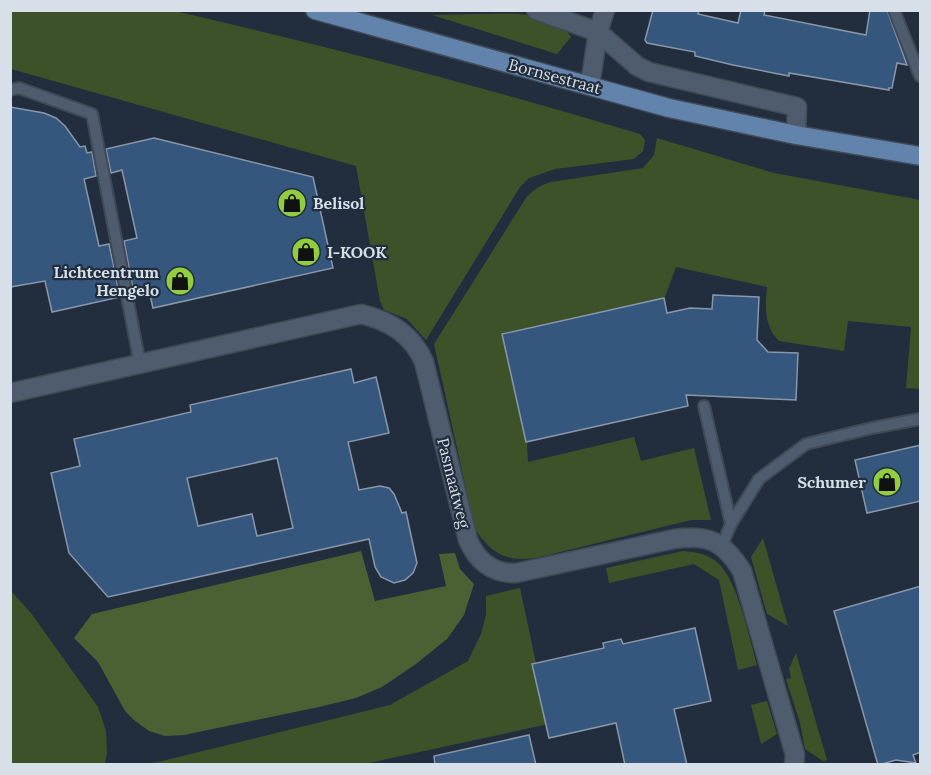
<svg xmlns="http://www.w3.org/2000/svg" width="931" height="775" viewBox="0 0 931 775" font-family="Lora,serif">
  <rect width="100%" height="100%" fill="#222e3d"/>
  <!-- green -->
  <g fill="#3e5229">
    <path d="M11 10H167L179 12C334 48 488 88 640 134L645 140 643 151 634 159 555 169 529 178 520 187 426 340 407 319 384 310 380 301 356 166 11 69Z"/>
    <path d="M477 14C506 14 555 9 571 37L557 54 432 15Z"/>
    <path d="M657 138 774 173 920 200V389L906 388 911 327 848 321 844 351 779 341C764 326 765 307 767 287L676 267 665 297 503 333 527 443 528 462 634 437 641 461 694 448 711 520H691L540 557C509 563 493 556 475 529L434 344 526 198C533 190 540 185 551 182L643 168 654 155Z"/>
    <path d="M763 538 788 626 767 614 751 557Z"/>
    <path d="M683 551C695 552 709 554 718 563 738 581 749 638 757 665L738 670 719 580 694 564 609 583 606 568Z"/>
    <path d="M520 588 549 724 364 764H150L390 705 468 661 481 634 486 615V596Z"/>
    <path d="M11 591 31 613 98 707 106 731 107 753 105 764H11Z"/>
    <path d="M796 653 827 760 823 761 805 749 800 723 786 679 791 678 789 669Z"/>
    <path d="M767 701 777 734 761 744 751 705Z"/>
  </g>
  <!-- forest -->
  <path fill="#4b6133" d="M361 551 375 601 446 586 439 554 455 553 460 569 474 584 464 615 447 639 416 664 382 687 356 698 319 707 184 735 165 736 149 731 134 720 125 711 98 662 74 638 92 614Z"/>
  <!-- building -->
  <g fill="#35567d" stroke="#8897a9" stroke-width="1.5" fill-rule="evenodd">
    <path d="M653 10H699L698 14 738 23 741 10H765L764 15 866 35 870 10H887L907 65 897 63 892 88H889V90L789 73V76L733 65 695 56V52L647 43 645 40Z"/>
    <path d="M10 107 44 113 56 118 65 126 80 147 85 146 87 153 92 152 96 176 84 179 99 246 109 244 120 297 52 312 45 281 10 287Z"/>
    <path d="M154 138 313 177 333 268 153 308 149 291 134 294 124 241 137 238 122 170 111 173 106 149Z"/>
    <path d="M713 295 759 297 757 340 768 352 798 353 796 400 686 395 688 406 526 442 502 334 664 298 667 313 690 308 712 309Z"/>
    <path d="M351 369 354 383 376 377 389 433 348 442 359 490 380 486 389 488 394 494 402 513 406 512 417 563 413 573 405 580 394 583 381 577 375 567 369 539 108 597 69 553 51 473 80 466 74 439 191 412 190 405ZM277 458 293 528 257 536 252 514 198 526 187 478Z"/>
    <path d="M921 445V501L867 513 855 460Z"/>
    <path d="M921 586V752L913 755 916 763 896 760 878 765 834 611Z"/>
    <path d="M695 628 711 701 674 709 687 765H625L616 723 549 738 532 664 604 648 603 643 621 639 623 644Z"/>
    <path d="M529 735 536 765H435L434 756Z"/>
  </g>
  <g fill="none" stroke-linecap="round" stroke-linejoin="round">
    <!-- lane casing -->
    <g stroke="#404a57" stroke-width="14">
      <g id="lane">
        <path d="M894 10 920 76"/>
        <path d="M10 90 19 88 92 114 140 364"/>
        <path d="M704 406 731 524 722 545"/>
        <path d="M731 524 759 479 806 444 872 428 920 419"/>
      </g>
    </g>
    <!-- street casing -->
    <g stroke="#404a57" stroke-width="21">
      <g id="street">
        <path d="M536 10 598 32 637 66 649 72 797 107 796 135"/>
        <path d="M590 85 598 32 605 10"/>
        <path d="M10 393 361 314C390 321 412 334 424 362L468 540C477 561 493 574 516 573L674 539C709 534 723 541 742 571L795 755 794 764"/>
      </g>
    </g>
    <!-- primary casing -->
    <g stroke="#404a57" stroke-width="21">
      <path id="primary" d="M315 10 669 108 796 135 920 156"/>
    </g>
    <!-- lane -->
    <use href="#lane" stroke="#4e5c6d" stroke-width="10"/>
    <!-- street -->
    <use href="#street" stroke="#4e5c6d" stroke-width="18"/>
    <!-- primary -->
    <use href="#primary" stroke="#6183ac" stroke-width="18"/>
  </g>
  <!-- icons -->
  <defs>
    <g id="shop-disc" transform="scale(1.5)"><circle r="9.5" fill="#91cd3f" stroke="#222e3d"/><path d="M-5-2.5h2.3a2.7 3.5 0 0 1 5.4 0H5L5.5 6h-11ZM-1.5-2.5h3a1.5 2.3 0 0 0-3 0Z" fill="#111"/></g>
  </defs>
  <g fill-rule="evenodd">
    <use href="#shop-disc" x="292" y="203"/>
    <use href="#shop-disc" x="306" y="252"/>
    <use href="#shop-disc" x="180" y="281"/>
    <use href="#shop-disc" x="887" y="482"/>
  </g>
  <g text-anchor="middle" stroke-width="4.5" stroke-linejoin="round" paint-order="stroke">
    <!-- street labels -->
    <g font-size="16" fill="#d7dfe8" stroke="#222e3d">
      <text transform="translate(555 76) rotate(15)" y="6">Bornsestraat</text>
      <text transform="translate(454 483) rotate(76)" y="6">Pasmaatweg</text>
    </g>
    <!-- poi labels -->
    <g font-size="16" font-weight="bold" fill="#d7dfe8" stroke="#222e3d" text-anchor="start">
      <text x="313" y="209">Belisol</text>
      <text x="327" y="258">I-KOOK</text>
      <text x="159" y="278" text-anchor="end">Lichtcentrum<tspan x="159" dy="18">Hengelo</tspan></text>
      <text x="866" y="488" text-anchor="end">Schumer</text>
    </g>
  </g>
  <!-- border -->
  <rect width="931" height="775" fill="none" stroke="#d7dfe8" stroke-width="24"/>
</svg>
